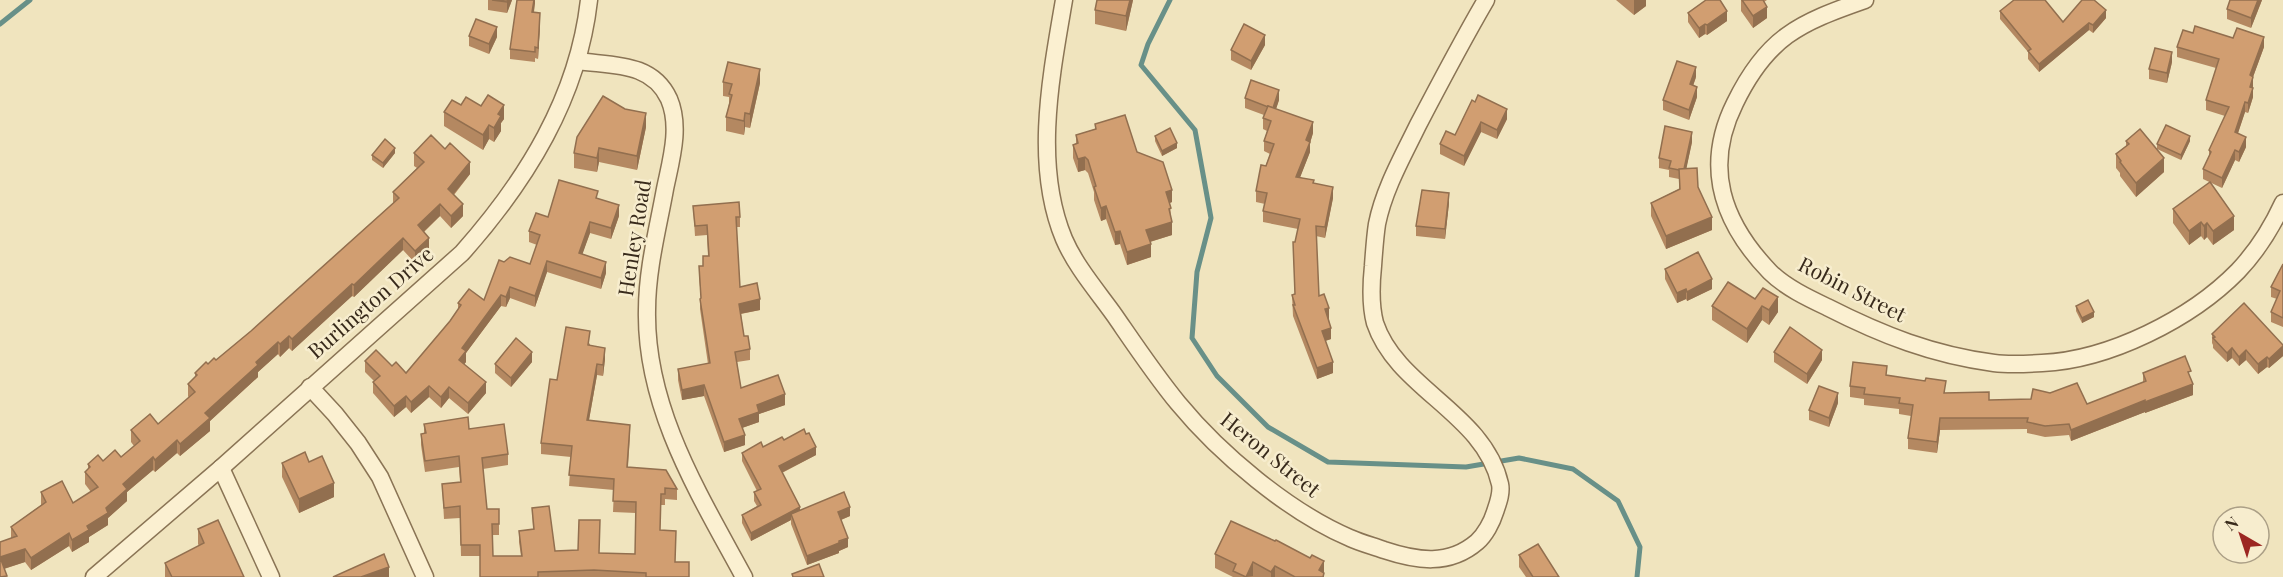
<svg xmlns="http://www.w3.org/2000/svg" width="2283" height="577" viewBox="0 0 2283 577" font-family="'Playfair Display',serif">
  <rect width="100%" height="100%" fill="#f0e4be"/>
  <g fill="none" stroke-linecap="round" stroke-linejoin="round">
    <!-- stream -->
    <g stroke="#689088" stroke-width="5">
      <path d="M1170 0 1148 44 1141 65 1195 130 1211 218 1197 272 1192 338 1217 376 1268 427 1328 462 1466 467 1519 458 1573 469 1618 501 1640 547 1637 577"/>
      <path d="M0 24 30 0"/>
    </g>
    <!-- minor casing -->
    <g stroke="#8a7455" stroke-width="19">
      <g id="minor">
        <path d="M1064 0C1051 76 1033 165 1064 239 1076 267 1098 292 1115 316 1135 345 1155 375 1178 403 1220 454 1289 512 1350 538 1361 543 1373 546 1384 550 1417 561 1449 566 1477 542 1485 535 1492 522 1495 512 1498 503 1502 493 1500 484 1484 413 1397 389 1375 323 1370 304 1371 285 1373 266 1374 252 1375 237 1377 224 1384 189 1403 156 1418 125 1440 83 1462 41 1486 0"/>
        <path d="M1865 0C1799 23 1767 37 1735 103 1703 167 1722 222 1770 272 1785 287 1808 298 1827 307 1882 335 1933 355 1994 363 2009 365 2027 364 2042 363 2109 360 2191 319 2238 271 2256 252 2272 227 2283 203"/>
        <path d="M578 61C613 66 652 62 669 99 681 127 671 160 665 189 658 228 647 269 647 310 645 408 699 494 744 577"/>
        <path d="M310 387 335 414 358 443 380 477 425 577"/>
        <path d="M221 468 271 577"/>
        <path d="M94 577 221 468 462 253C526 181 578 98 589 0"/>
      </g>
    </g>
    <!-- minor -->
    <use href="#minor" stroke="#fbf0d1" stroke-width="16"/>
  </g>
  <!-- wall -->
  <g fill="#b48861">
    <path d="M488 0H512L507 13 488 10Z"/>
    <path d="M535 0 534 13 540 24 538 59 535 58V62L510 59V49Z"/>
    <path d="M1097 0H1133L1126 31 1095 24V10Z"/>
    <path d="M1616 0H1646V6L1634 15Z"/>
    <path d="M1741 0H1767L1764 2 1767 18 1753 28 1741 11Z"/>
    <path d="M2262 0 2251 28 2227 19V9Z"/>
    <path d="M2000 11 2063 22 2106 18 2093 33 2089 30 2039 72 2028 59V52L2000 19Z"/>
    <path d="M1688 13 1727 21 1707 35 1705 34 1699 38 1688 22Z"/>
    <path d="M2193 33 2264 47 2253 77V97L2248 113 2245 112 2238 133 2246 147 2239 162 2235 160 2222 188 2203 179V169L2209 156V150L2225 116 2206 110V100L2216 68 2177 57V47Z"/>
    <path d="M469 36 497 37 489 54 469 46Z"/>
    <path d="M1265 45 1251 70 1231 60V50Z"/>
    <path d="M2172 62 2167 83 2149 79V69Z"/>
    <path d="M1696 77 1693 86 1697 97 1689 120 1663 110V100Z"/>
    <path d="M723 82 760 83 750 128 745 127 744 135 726 131V117L729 104V97L723 96Z"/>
    <path d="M1245 98 1279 100 1276 109 1313 133 1310 143V152L1300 177 1314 183 1333 198 1325 238 1316 236 1319 296 1329 319 1331 339 1325 341 1333 373 1317 379 1293 316 1292 295 1295 294 1293 242H1295L1298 229 1263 222V211L1265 204 1256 202V191L1270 154 1264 151V141L1267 131 1263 129V118L1264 115 1245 108Z"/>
    <path d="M1472 100 1507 119 1497 139 1481 132 1464 166 1440 154V144L1455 135Z"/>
    <path d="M461 105 504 119 501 123V131L494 142 489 139 483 150 444 126V112Z"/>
    <path d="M1095 124 1137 152 1172 202 1170 203 1172 235 1150 242 1151 257 1127 265 1120 244 1115 245 1106 219 1101 221 1094 200V192L1088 173 1085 170 1078 172 1073 158V145L1076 144V135L1095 129Z"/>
    <path d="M646 127 637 170 599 162 597 172 574 168V153Z"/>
    <path d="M1155 136 1177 148 1162 156 1155 141Z"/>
    <path d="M2126 141 2164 172 2136 197 2120 176V173L2116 168V154L2126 146Z"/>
    <path d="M2190 141 2181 160 2157 149V144Z"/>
    <path d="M1692 142 1686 169 1698 187 1712 230 1666 249 1651 216V203L1679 189V179L1669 177V170L1659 168V158Z"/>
    <path d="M395 153 383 168 372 160V155Z"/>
    <path d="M414 153 470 174 454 195 463 216 451 228 440 216 424 232 429 250 415 263 403 250 354 297 352 296 292 351 289 348 280 357 278 354 258 372V377L210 421V431L180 456 177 453 155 472 153 470 127 492V501L108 518V525L89 537V542L72 552 69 546 31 570 25 562 4 569 7 577H0L11 538V527L41 505V492L73 503 91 492 85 484V472L88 469V464L121 457 134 446 131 442V430L158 424 189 398 188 396V384L195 378V373L216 360 251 331 393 203V192L417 168 414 166Z"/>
    <path d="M598 199 619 216 611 239 590 233 582 254 606 273 601 289 547 272 535 307 510 298 506 307 501 306 466 353V362L464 364 486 393 468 414 449 398 441 408 429 397 411 413 406 407 394 417 373 393V382L374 381 365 372V361L392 366 406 373 450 321 458 309V303L484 300 504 262 530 264 537 245 529 242V231L548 217Z"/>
    <path d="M1449 203 1445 239 1416 236V226Z"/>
    <path d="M693 206 740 217V227H736L740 287 760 310 741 314 744 336 750 349V360L737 362 741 388 785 405 759 414V422L742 428 745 445 724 452 704 396 682 400 678 380V369L708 364 700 309V299L701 298 699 276V266H703L708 256 707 235 695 236Z"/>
    <path d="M2173 209 2234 230 2213 245 2207 237 2204 240 2201 236 2189 245 2173 223Z"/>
    <path d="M2283 264V327L2271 322V312L2277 299 2271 297V287Z"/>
    <path d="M1665 269 1712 289 1687 301 1686 299 1677 303 1665 279Z"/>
    <path d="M1755 299 1778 312 1769 325 1762 320 1747 343 1712 320V306Z"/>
    <path d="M2076 306 2094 317 2082 323 2076 311Z"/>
    <path d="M2212 334 2283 345V356L2269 368 2267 367 2258 374 2246 360 2239 366 2232 358 2227 362 2213 348V345L2212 343Z"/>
    <path d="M590 343V345L605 359 603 376 597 375 589 420 630 436 628 467 677 489V500L665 499V505H661L660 530 675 562 689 577H480V556H461L460 518 444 519 442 484 460 482 459 467 425 472 421 445V434L424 433V424L469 429 508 454V465L483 469 487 509H499V535H493V556H521L519 542V531L533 529 532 508 555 551 635 554 636 513 613 512 614 490 569 486 571 457 541 454V443L557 380Z"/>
    <path d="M1774 352 1822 360 1807 384 1774 362Z"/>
    <path d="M532 362 511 387 495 373V364Z"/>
    <path d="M2143 373 2191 378 2193 395 2145 413V412L2071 441 2069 435 2045 437 2027 433V429L1940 430 1937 453 1908 449V438L1911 416 1899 414V409L1864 405V399L1850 397V386L1887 375 1945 393 1989 400 2087 404 2143 382Z"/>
    <path d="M1838 403 1829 427 1809 420V410Z"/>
    <path d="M784 440 816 455 782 473 800 510 850 516 841 520 848 547 839 551V553L807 565 791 524V520L751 541 742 523V515L757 506 754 501V492L757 491 742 461V453Z"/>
    <path d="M309 462 334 497 299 513 282 477V463Z"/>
    <path d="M198 529 244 577H165V563L199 546 198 544Z"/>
    <path d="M1215 554 1324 573V577H1233L1215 568Z"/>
    <path d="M1519 555 1559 577H1526L1519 567Z"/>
  </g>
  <!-- shaded-wall -->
  <g fill="#926f4f">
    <path d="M508 0H512L507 13V2Z"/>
    <path d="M534 0H535V3L532 23V12Z"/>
    <path d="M1130 0H1133L1126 31V16Z"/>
    <path d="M1634 0H1646V6L1634 15Z"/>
    <path d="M2258 0H2262L2251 28V18Z"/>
    <path d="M1767 7V18L1753 28V16Z"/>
    <path d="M2106 10V18L2093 33V25Z"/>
    <path d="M1727 11V21L1707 35V25Z"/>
    <path d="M540 13V24L538 59V48Z"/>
    <path d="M2089 23V30L2039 72V64Z"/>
    <path d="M1705 24V34L1699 38V28Z"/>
    <path d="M497 27V37L489 54V44Z"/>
    <path d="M1265 35V45L1251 70V61Z"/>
    <path d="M2264 37V47L2253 77V86L2250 96V75Z"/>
    <path d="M2172 52V62L2167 83V73Z"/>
    <path d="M1696 67V77L1690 94V84Z"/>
    <path d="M760 69V83L750 128V114Z"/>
    <path d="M1697 87V97L1689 120V110Z"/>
    <path d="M2253 88V97L2248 113V103Z"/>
    <path d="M1279 90V100L1273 118V109Z"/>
    <path d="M2245 102V112L2235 142V132Z"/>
    <path d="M504 105V119L501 123V131L494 142V128L498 114Z"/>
    <path d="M1507 109V119L1497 139V130Z"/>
    <path d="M646 113V127L637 170V156Z"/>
    <path d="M745 113V127L744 135V121Z"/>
    <path d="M1313 122V133L1310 143V152L1296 188V177L1306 140Z"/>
    <path d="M1481 122V132L1464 166V156Z"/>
    <path d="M489 125V139L483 150V135Z"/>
    <path d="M1692 132V142L1684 180V171Z"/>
    <path d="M2190 136V141L2181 160V155Z"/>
    <path d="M2246 137V147L2239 162V152Z"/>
    <path d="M1177 143V148L1162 156V151Z"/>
    <path d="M395 148V153L383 168V163Z"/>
    <path d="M599 148V162L597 172V158Z"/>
    <path d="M2235 150V160L2222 188V178Z"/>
    <path d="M1085 157V170L1078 172V159Z"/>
    <path d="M2164 158V172L2136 197V183Z"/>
    <path d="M470 162V174L448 201V189Z"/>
    <path d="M1333 187V198L1325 238V227Z"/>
    <path d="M1172 190V202L1166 204V192Z"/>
    <path d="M1449 193V203L1445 239V229Z"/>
    <path d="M440 204V216L418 237V225Z"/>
    <path d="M463 204V216L451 228V216Z"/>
    <path d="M619 205V216L611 239V228Z"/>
    <path d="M1106 206V219L1101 221V208Z"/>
    <path d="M2234 216V230L2213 245V231Z"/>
    <path d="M1712 217V230L1666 249V236Z"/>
    <path d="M590 222V233L579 264V253Z"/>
    <path d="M1172 222V235L1146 243V230Z"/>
    <path d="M2201 222V236L2189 245V231Z"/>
    <path d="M2207 223V237L2204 240V226Z"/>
    <path d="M1120 231V244L1115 245V232Z"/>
    <path d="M403 238V250L354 297V285Z"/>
    <path d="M429 238V250L415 263V251Z"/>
    <path d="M1151 244V257L1127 265V252Z"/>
    <path d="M547 261V272L535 307V296Z"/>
    <path d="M606 262V273L601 289V278Z"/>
    <path d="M1712 279V289L1687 301V292Z"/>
    <path d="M352 284V296L292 351V339Z"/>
    <path d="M510 287V298L506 307V297Z"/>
    <path d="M1686 289V299L1677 303V293Z"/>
    <path d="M501 295V306L466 353V362L459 371V360L462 348Z"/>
    <path d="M1778 297V312L1769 325V310Z"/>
    <path d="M760 299V310L739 314V304Z"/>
    <path d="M1762 306V320L1747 343V329Z"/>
    <path d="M1329 308V319L1325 320V309Z"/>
    <path d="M2094 312V317L2082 323V318Z"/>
    <path d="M1331 328V339L1322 342V331Z"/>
    <path d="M289 336V348L280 357V344Z"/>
    <path d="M278 342V354L258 372V377L210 421V431L180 456V444L205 413 256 362Z"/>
    <path d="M2283 346V356L2269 368V359Z"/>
    <path d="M605 348V359L603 376V365Z"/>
    <path d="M2232 348V358L2227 362V353Z"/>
    <path d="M1822 350V360L1807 384V374Z"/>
    <path d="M2246 350V360L2239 366V357Z"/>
    <path d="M532 352V362L511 387V378Z"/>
    <path d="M2267 357V367L2258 374V364Z"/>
    <path d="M1333 362V373L1317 379V368Z"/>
    <path d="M597 364V375L587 431V420Z"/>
    <path d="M486 382V393L468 414V403Z"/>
    <path d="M2193 384V395L2145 413V402Z"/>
    <path d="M704 385V396L682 400V390Z"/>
    <path d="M429 386V397L411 413V402Z"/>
    <path d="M449 387V398L441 408V397Z"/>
    <path d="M1838 393V403L1829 427V418Z"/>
    <path d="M785 394V405L759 414V422L739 429V419L757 405Z"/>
    <path d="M406 396V407L394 417V406Z"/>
    <path d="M2145 400V412L2071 441V430Z"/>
    <path d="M1940 418V430L1937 453V442Z"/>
    <path d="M745 435V445L724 452V442Z"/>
    <path d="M177 440V453L155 472V460Z"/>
    <path d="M816 447V455L779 474V466Z"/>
    <path d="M153 457V470L127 492V501L108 518V525L89 537V542L72 552V540L106 508 123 484Z"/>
    <path d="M334 483V497L299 513V499Z"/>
    <path d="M800 507V516L791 514V520L751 541V533Z"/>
    <path d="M850 507V516L838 521V512Z"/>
    <path d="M69 533V546L31 570V558Z"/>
    <path d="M848 538V547L839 551V553L807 565V556Z"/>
    <path d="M25 549V562L0 570V557Z"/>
    <path d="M1324 561V577H1319V570Z"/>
    <path d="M1253 562V576L1246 577Z"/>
    <path d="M1275 566V577H1271V572Z"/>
    <path d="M389 567V577H361Z"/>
  </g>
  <!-- building -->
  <g fill="#d19e71" stroke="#926f4f" stroke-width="1.5">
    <path d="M492 0H508L507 2Z"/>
    <path d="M517 0H534L532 12 540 13 538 48 535 47V52L510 49Z"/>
    <path d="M1097 0H1130L1126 16 1095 10Z"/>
    <path d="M1706 0H1720L1727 11 1707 25 1705 24 1699 28 1688 13Z"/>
    <path d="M1742 0H1763L1767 7 1753 16Z"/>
    <path d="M2014 0H2045L2063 22 2082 0H2094L2106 10 2093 25 2089 23 2039 64 2028 51 2031 49 2000 11Z"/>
    <path d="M2230 0H2258L2251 18 2227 9Z"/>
    <path d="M476 19 497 27 489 44 469 36Z"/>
    <path d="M1244 24 1265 35 1251 61 1231 50Z"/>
    <path d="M2195 26 2233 38 2237 28 2264 37 2250 75 2253 77 2250 87 2253 88 2248 103 2245 102 2235 132 2246 137 2239 152 2235 150 2222 178 2203 169 2211 152 2209 150 2229 107 2206 100 2219 59 2177 47 2183 30 2193 33Z"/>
    <path d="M2155 48 2172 52 2167 73 2149 69Z"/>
    <path d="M1677 61 1696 67 1690 84 1697 87 1689 110 1663 100Z"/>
    <path d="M728 62 760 69 750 114 745 113 744 121 726 117 732 95 729 94 732 84 723 82Z"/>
    <path d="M1251 80 1279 90 1273 108 1268 106V107L1245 98Z"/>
    <path d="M488 95 504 105 498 114 501 116 494 128 489 125 483 135 444 112 452 100 461 105 466 97 481 106Z"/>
    <path d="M1478 95 1507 109 1497 130 1481 122 1464 156 1440 144 1446 131 1455 135 1472 100 1475 102Z"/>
    <path d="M603 96 625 109 646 113 637 156 599 148 597 158 574 153 577 137Z"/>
    <path d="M1268 106 1313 122 1306 140 1310 142 1296 177 1314 180 1313 183 1333 187 1325 227 1316 226 1319 296 1324 294 1329 308 1325 309 1331 328 1322 331 1333 362 1317 368 1293 305H1295L1292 295 1295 294 1293 242H1295L1300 219 1263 211 1267 193 1256 191 1261 165 1266 166 1274 144 1264 141 1271 121 1263 118Z"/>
    <path d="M1125 115 1137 152 1163 162 1172 190 1166 192 1171 208 1169 209 1172 222 1146 230 1151 244 1127 252 1120 231 1115 232 1106 206 1101 208 1094 187 1096 186 1088 160 1085 157 1078 159 1073 145 1078 143 1076 135 1096 129 1095 124Z"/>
    <path d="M2166 125 2190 136 2181 155 2157 144Z"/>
    <path d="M1665 126 1692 132 1684 169 1679 170 1669 168 1671 161 1659 158Z"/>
    <path d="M1170 128 1177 143 1162 151 1155 136Z"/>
    <path d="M2140 129 2164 158 2136 183 2120 162 2121 161 2116 154 2129 144 2126 141Z"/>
    <path d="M431 135 445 149 450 143 470 162 448 189 463 204 451 216 440 204 418 225 429 238 415 251 403 238 354 285 352 284 292 339 289 336 280 344 278 342 256 362 258 365 205 413 210 418 180 444 177 440 155 460 153 457 123 484 127 489 106 508 108 513 87 526 89 530 72 540 69 533 31 558 25 549 0 557 7 576 0 577V542L17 536 11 527 46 502 41 492 62 481 73 503 98 487 85 472 90 467 88 464 98 455 103 461 115 450 121 457 140 441 131 430 150 414 158 424 195 392 188 384 197 375 195 373 206 362 208 364 214 358 216 360 251 331 399 198 393 192 424 162 414 153Z"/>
    <path d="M385 139 395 148 383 163 372 155Z"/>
    <path d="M1697 168 1698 187 1712 217 1666 236 1651 203 1680 189 1679 169Z"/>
    <path d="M559 180 598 191 596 198 619 205 611 228 590 222 579 253 606 262 601 278 547 261 535 296 510 287 506 297 501 295 462 348 466 351 459 360 486 382 468 403 449 387 441 397 429 386 411 402 406 396 394 406 373 382 380 376 365 361 376 350 392 366 396 362 406 373 450 321 461 305 458 303 469 289 484 300 499 260 504 262 510 257 530 264 540 235 529 231 536 213 548 217Z"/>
    <path d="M2210 182 2234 216 2213 231 2207 223 2204 226 2201 222 2189 231 2173 209Z"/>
    <path d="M1422 190 1449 193 1445 229 1416 226Z"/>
    <path d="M739 202 740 217H736L740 287 757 283 760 299 739 304 744 336H748L750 349 735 352 741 388 778 375 785 394 757 405 759 412 739 419 745 435 724 442 704 385 682 390 678 369 710 363 700 299 701 298 699 266H703V256H709L707 225 695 226 693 206Z"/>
    <path d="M1698 252 1712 279 1687 292 1686 289 1677 293 1665 269Z"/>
    <path d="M2283 264V318L2271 312 2280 291 2271 287Z"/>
    <path d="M1728 282 1755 299 1763 288 1778 297 1769 310 1762 306 1747 329 1712 306Z"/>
    <path d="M2088 300 2094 312 2082 318 2076 306Z"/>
    <path d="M2244 303 2283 345V346L2269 359 2267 357 2258 364 2246 350 2239 357 2232 348 2227 353 2213 338 2215 337 2212 334Z"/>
    <path d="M566 327 590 331 588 345 605 348 603 365 597 364 587 420 630 425 627 467 666 470 677 489 665 488V494H661L660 530 676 531 675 562H689V577H646V573L594 570 538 572V577H480V545H461L460 506 444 508 442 484 461 482 459 456 425 461 421 434 426 433 424 424 468 417 469 429 504 424 508 454 482 458 487 509H499V524H492L493 556H522L519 531 534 529 532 508 549 506 555 551 578 550 579 520H600L599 553 635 554 636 502 613 501 614 479 569 475 572 446 541 443 550 379 557 380Z"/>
    <path d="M1790 327 1822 350 1807 374 1774 352Z"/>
    <path d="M516 338 532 352 511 378 495 364Z"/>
    <path d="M2185 356 2191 371 2188 372 2193 384 2145 402V400L2071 430 2069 424 2045 426 2027 422 2028 418H1940L1937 442 1908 438 1913 405 1899 403 1900 398 1864 394 1865 388 1850 386 1853 362 1887 366 1886 375 1925 381 1926 378 1946 381 1944 393 1989 392V400L2031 399 2033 389 2050 393 2077 383 2087 404 2146 381 2143 373Z"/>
    <path d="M1819 386 1838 393 1829 418 1809 410Z"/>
    <path d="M804 429 806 434 809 433 816 447 779 466 800 507 751 533 742 515 761 505 754 492 761 489 742 453 761 442 763 447 782 437 784 440Z"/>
    <path d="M305 452 309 462 322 456 334 483 299 499 282 463Z"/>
    <path d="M844 492 850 507 838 512 848 538 839 541V543L807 556 791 514Z"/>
    <path d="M218 520 244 577H172L165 563 204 543 198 529Z"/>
    <path d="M1231 521 1275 541 1276 540 1310 558 1312 555 1324 561 1319 570 1324 573 1323 577H1295L1275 566 1271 572 1253 562 1246 577 1233 571 1236 564 1215 554Z"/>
    <path d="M1538 544 1559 577H1533L1519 555Z"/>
    <path d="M384 554 389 567 361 577H333Z"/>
    <path d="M819 564 824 577H793L792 574Z"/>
  </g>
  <g text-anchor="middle" stroke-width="5" stroke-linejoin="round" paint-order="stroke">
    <!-- street labels -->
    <g font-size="21" fill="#382a1b" stroke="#f7edce">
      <text transform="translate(635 238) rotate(-81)" y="7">Henley Road</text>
      <text transform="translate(1852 290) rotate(27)" y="7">Robin Street</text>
      <text transform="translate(371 303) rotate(-41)" y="7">Burlington Drive</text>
      <text transform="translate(1270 455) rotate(39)" y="7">Heron Street</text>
    </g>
  </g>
  <!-- north arrow -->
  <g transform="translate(2241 535) rotate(321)"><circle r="28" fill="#f7edce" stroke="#ab9f86" stroke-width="1.5"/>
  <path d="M0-4.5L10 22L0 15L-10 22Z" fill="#9c2722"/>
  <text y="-9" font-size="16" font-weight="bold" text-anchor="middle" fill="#382a1b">N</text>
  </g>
</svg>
